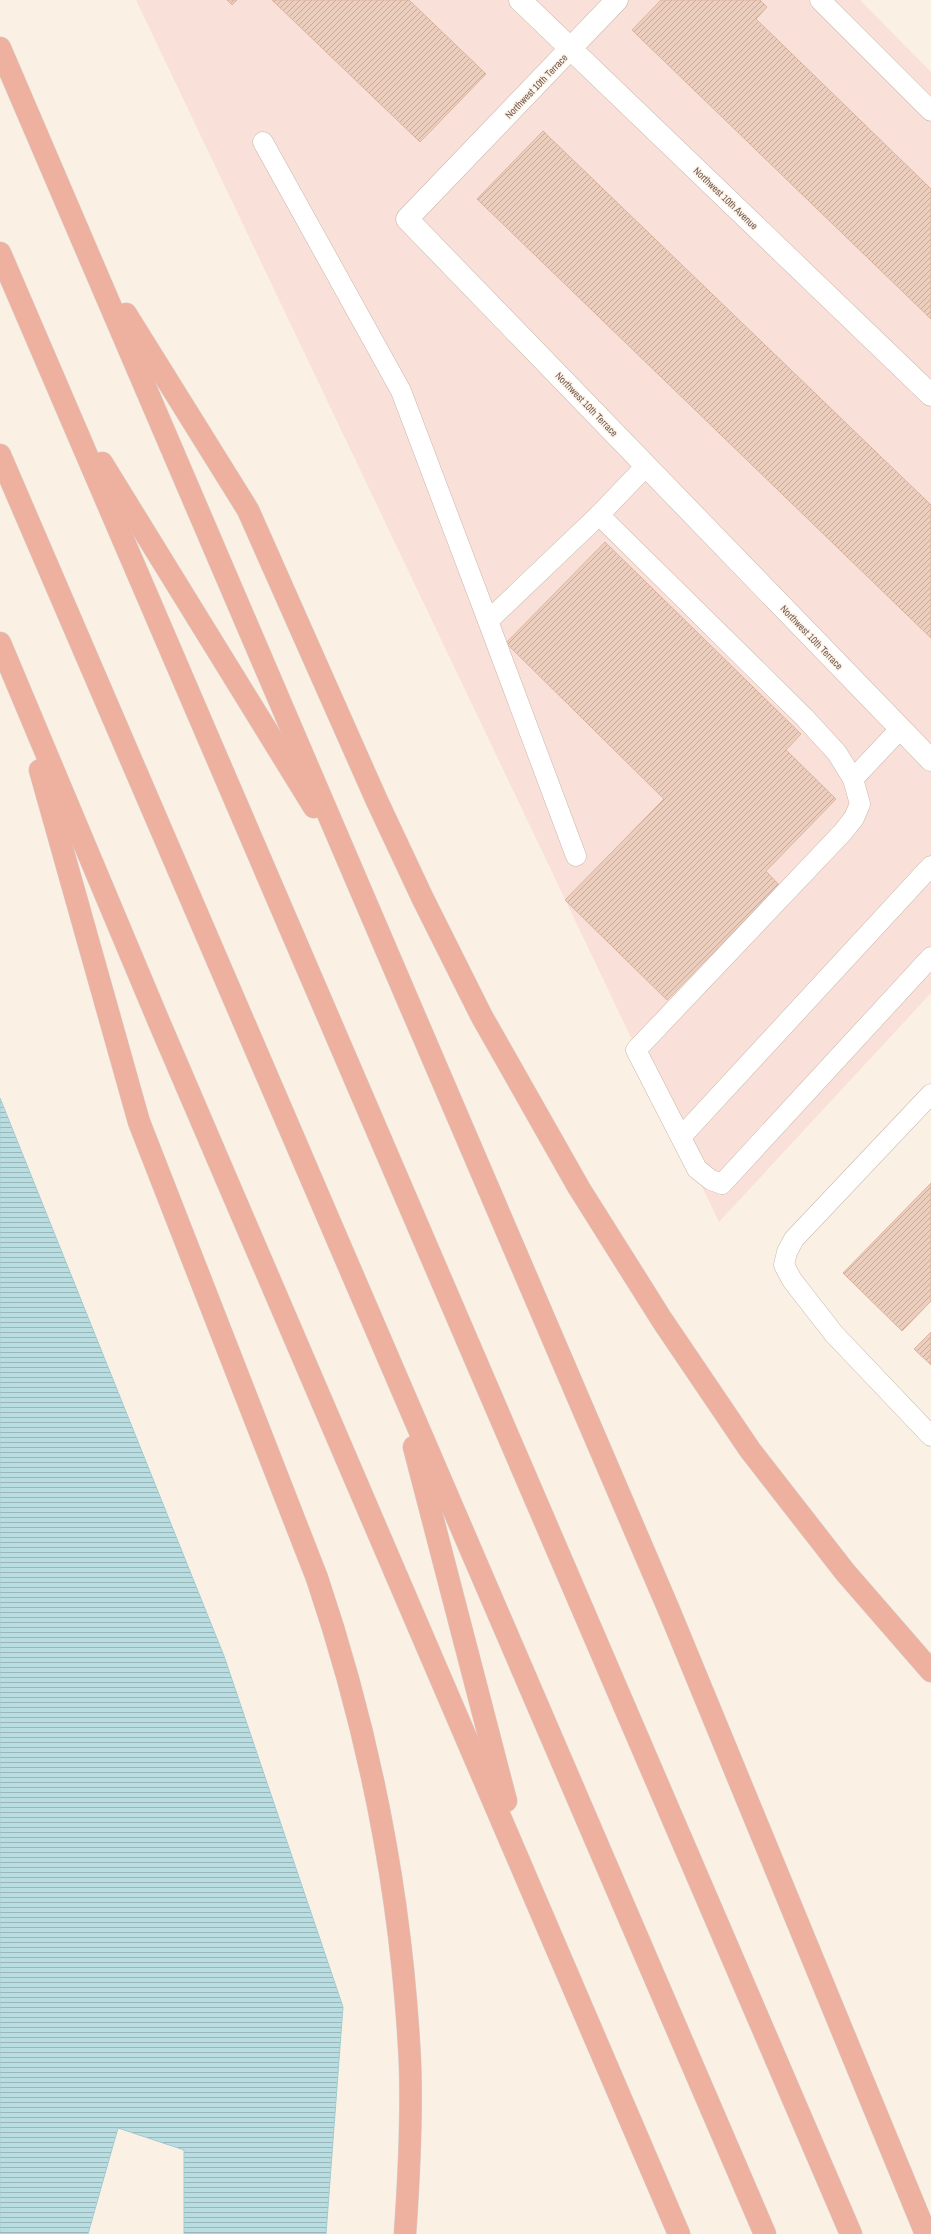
<svg xmlns="http://www.w3.org/2000/svg" width="931" height="2234" viewBox="0 0 931 2234" font-family="'Archivo Narrow',sans-serif">
  <defs>
    <pattern id="water-rules" width="6" height="5" patternUnits="userSpaceOnUse"><rect width="6" height="5" fill="#badde1"/><path d="M0 2.5h6" fill="none" stroke="#9bb6b9"/></pattern>
    <pattern id="building-hatch" width="6" height="6" patternUnits="userSpaceOnUse"><rect width="6" height="6" fill="#eccebe"/><path d="M-1 1l2-2M0 6l6-6M5 7l2-2" fill="none" stroke="#c3aa9d"/></pattern>
  </defs>
  <rect width="100%" height="100%" fill="#faf0e3"/>
  <!-- commercial -->
  <path fill="#f9e0d8" d="M136 0H860L931 72V993L719 1222Z"/>
  <!-- water -->
  <path fill="url(#water-rules)" stroke="#a1cdd2" d="M0 1098 224 1656 343 2007 326 2234H184V2150L118 2128 88 2234H0Z"/>
  <!-- building -->
  <g fill="url(#building-hatch)" stroke="#ddb4a0">
    <path d="M227 0H237L232 5Z"/>
    <path d="M272 0H409L486 74 420 142Z"/>
    <path d="M661 0H760L767 7 756 19 931 189V319L632 30Z"/>
    <path d="M543 131 931 505V638L477 199Z"/>
    <path d="M605 542 801 734 786 750 836 799 766 871 779 885 667 1000 565 900 664 799 506 643Z"/>
    <path d="M931 1183V1301L902 1331 843 1273Z"/>
    <path d="M931 1332V1365L914 1349Z"/>
  </g>
  <g fill="none" stroke-linecap="round" stroke-linejoin="round">
    <!-- lane casing -->
    <g stroke="#c9b7ab" stroke-width="21">
      <g id="lane">
        <path d="M820 0 931 111"/>
        <path d="M263 142 401 391 488 621"/>
        <path d="M646 466 599 515 805 718 837 753 853 779"/>
        <path d="M901 728 853 779 860 804 854 818 843 832 636 1050 697 1169 711 1180 722 1184 931 957"/>
        <path d="M576 856 488 621 599 515"/>
        <path d="M931 1094 794 1239 787 1252 784 1265 792 1280 834 1334 931 1436"/>
        <path d="M681 1137 931 866"/>
      </g>
    </g>
    <!-- street casing -->
    <g stroke="#c9b7ab" stroke-width="23">
      <g id="street">
        <path d="M520 0 931 395"/>
        <path d="M617 0 407 219 931 760"/>
      </g>
    </g>
    <!-- highway casing -->
    <g stroke="#d7d0cd" stroke-width="23">
      <g id="highway">
        <path d="M0 48 669 1610 926 2234"/>
        <path d="M0 253 851 2234"/>
        <path d="M126 314 248 510 377 801 423 899 481 1015 579 1188 662 1320 750 1450 845 1572 931 1671"/>
        <path d="M0 455 765 2234"/>
        <path d="M102 463 314 807"/>
        <path d="M0 643 159 1022 679 2234"/>
        <path d="M40 770 139 1122 317 1578C370 1735 402 1898 410 2063 412 2120 409 2177 405 2234"/>
        <path d="M414 1447 506 1801"/>
      </g>
    </g>
    <!-- lane -->
    <use href="#lane" stroke="#fff" stroke-width="20"/>
    <!-- street -->
    <use href="#street" stroke="#fff" stroke-width="22"/>
    <!-- highway -->
    <use href="#highway" stroke="#eeb1a0" stroke-width="22"/>
  </g>
  <g text-anchor="middle" stroke-width="3" stroke-linejoin="round" paint-order="stroke">
    <!-- street labels -->
    <g font-size="10" fill="#6f574c" stroke="#fdf4e9">
      <text transform="translate(536 86) rotate(-46)" y="4">Northwest 10th Terrace</text>
      <text transform="translate(726 198) rotate(44)" y="4">Northwest 10th Avenue</text>
      <text transform="translate(587 404) rotate(46)" y="4">Northwest 10th Terrace</text>
      <text transform="translate(812 637) rotate(46)" y="4">Northwest 10th Terrace</text>
    </g>
  </g>
</svg>
